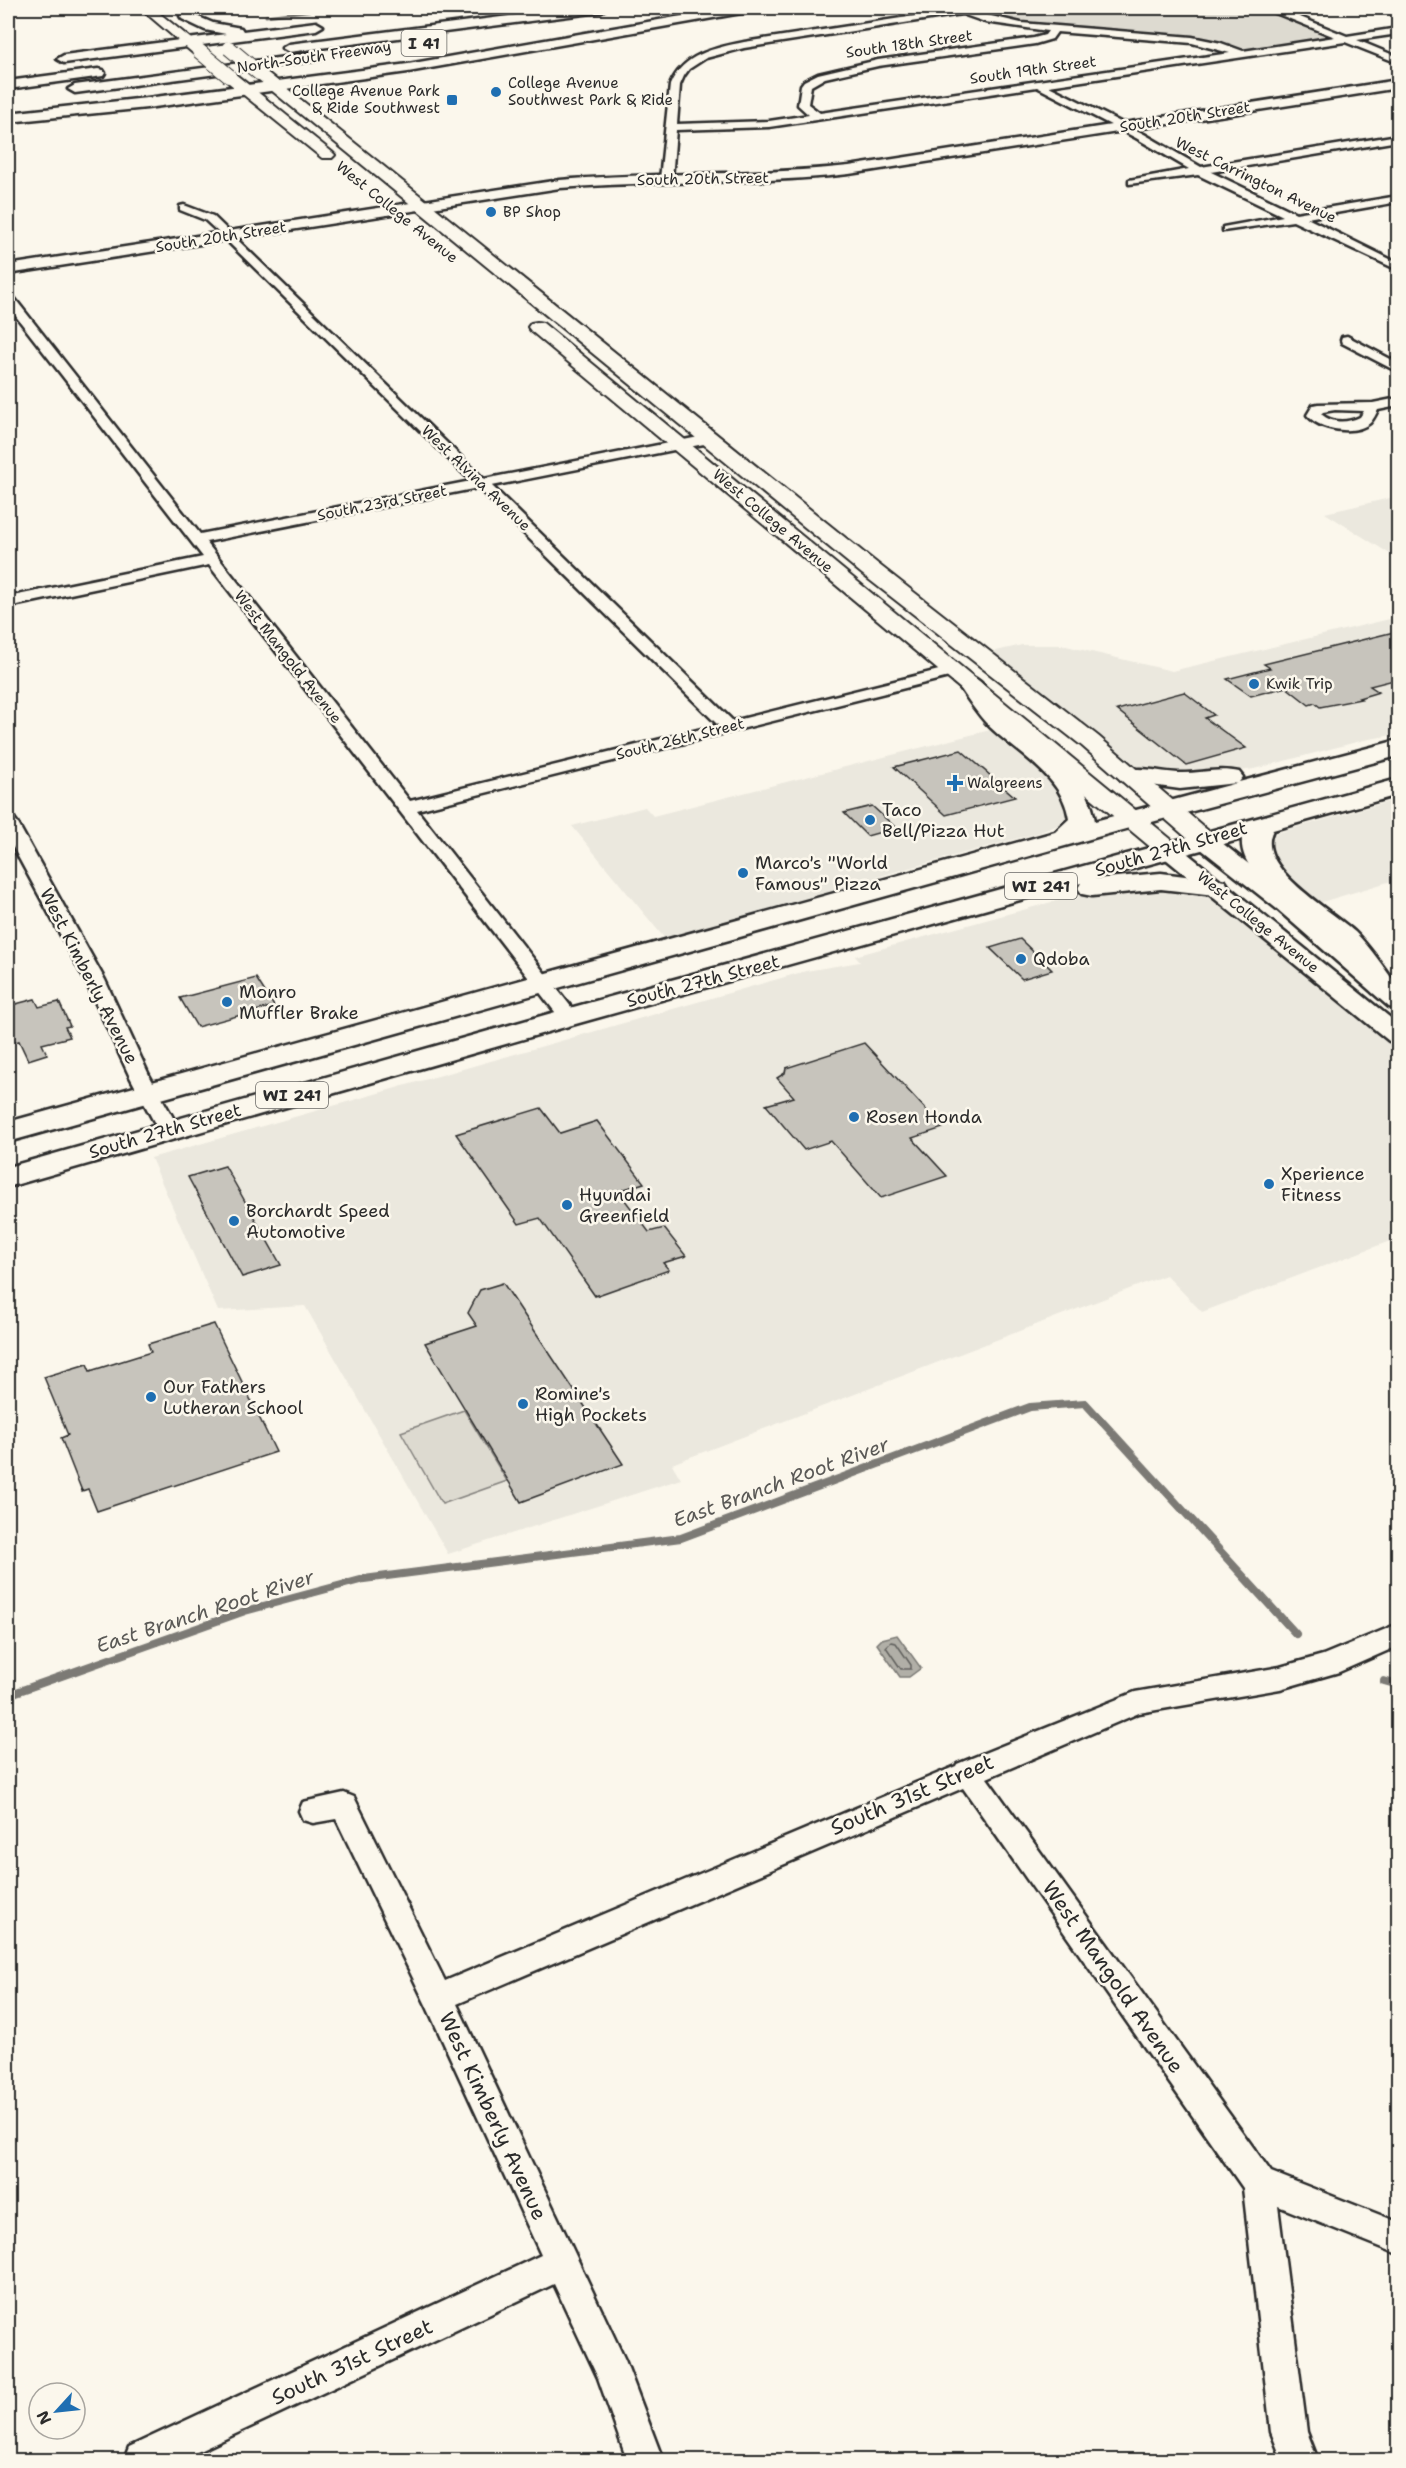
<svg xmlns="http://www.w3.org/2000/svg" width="1406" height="2468" viewBox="0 0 1406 2468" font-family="'Shantell Sans',sans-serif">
  <rect width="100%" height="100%" fill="#fbf7ec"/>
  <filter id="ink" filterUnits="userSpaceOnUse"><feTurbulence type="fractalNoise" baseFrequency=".0167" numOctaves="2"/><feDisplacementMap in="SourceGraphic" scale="12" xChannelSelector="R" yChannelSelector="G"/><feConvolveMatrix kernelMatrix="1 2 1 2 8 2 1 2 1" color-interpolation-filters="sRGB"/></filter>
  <g filter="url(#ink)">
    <!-- built -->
    <g fill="#ebe8de">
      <path d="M1398 496V559L1325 513 1352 507Z"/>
      <path d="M1398 617V734L1364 740 1254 769 1207 776 1142 770 992 652 1022 645H1062L1172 671Z"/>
      <path d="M998 728 1026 751 1073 803 1069 821 1038 833 891 873 793 904 666 940 572 826 645 807 653 816Z"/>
      <path d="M1398 799V879L1312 905 1289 886 1263 841 1268 836 1287 830Z"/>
      <path d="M1151 885 1203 892 1211 897 1398 1051V1238L1202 1312 1166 1275 672 1464 681 1479 448 1554 305 1306 218 1311 151 1158 806 971 860 962 855 956 1077 895Z"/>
    </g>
    <!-- green -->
    <g fill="#dddad0" stroke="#84827e" stroke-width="1.5">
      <path d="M993 8H1264L1336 37 1245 51 1189 37 1028 25 976 14 972 11Z"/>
      <path d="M464 1410 507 1481 442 1504 401 1432Z"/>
    </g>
    <!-- water -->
    <path fill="#b1afa7" stroke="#7b7a75" stroke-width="1.5" d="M897 1635 921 1668 909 1677H900L877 1644 882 1639Z"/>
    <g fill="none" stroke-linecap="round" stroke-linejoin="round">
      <!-- shore -->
      <path stroke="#61605d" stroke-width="1.5" d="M891 1642 896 1643 911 1665V1669H901L886 1647Z"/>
      <!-- stream-far1 -->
      <path stroke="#7b7a75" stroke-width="3" d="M266 16 328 8"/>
      <!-- stream -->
      <g stroke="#7b7a75" stroke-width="8">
        <path d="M1384 1681 1398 1685"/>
        <path d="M8 1695 245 1611 364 1579 681 1538 1030 1407 1085 1403 1296 1634"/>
      </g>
    </g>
    <!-- building -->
    <g fill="#c7c4bc" stroke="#2b2b2b" stroke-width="1.5">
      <path d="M1398 631V679L1370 686 1379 692 1359 698 1361 699 1320 707 1315 703 1309 705 1286 687 1251 696 1227 679 1270 668 1264 664Z"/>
      <path d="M1184 692 1214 715 1205 718 1246 748 1186 765 1117 710Z"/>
      <path d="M961 750 1015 797 946 815 894 767Z"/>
      <path d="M872 806 896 828 867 836 844 813Z"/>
      <path d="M1020 939 1052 970 1022 979 990 948Z"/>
      <path d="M256 978 274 1006 197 1027 180 998Z"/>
      <path d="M35 999 39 1007 59 1002 70 1026 65 1027 70 1037 42 1044 47 1054 28 1060 19 1041 8 1044V1006Z"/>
      <path d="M864 1043 943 1128 912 1138 947 1176 881 1198 831 1141 804 1150 766 1105 794 1097 777 1078 785 1073 786 1068Z"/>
      <path d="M541 1108 560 1133 597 1121 644 1183 618 1191 649 1232 664 1228 686 1256 663 1263 669 1270 595 1296 540 1218 519 1224 456 1134Z"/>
      <path d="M225 1166 281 1265 242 1277 188 1177Z"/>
      <path d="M503 1283 623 1464 521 1502 425 1343 477 1326 468 1313 480 1290Z"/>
      <path d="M214 1324 276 1452 97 1511 88 1489 82 1491 76 1476 61 1438 68 1435 44 1377 87 1364 90 1371 151 1352 148 1344Z"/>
    </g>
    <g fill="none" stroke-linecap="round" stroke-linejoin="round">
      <!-- minor casing -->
      <g stroke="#2b2b2b" stroke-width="5">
        <g id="minor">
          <path d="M967 8H986L985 10 974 12 1021 23 1192 37 1221 43 1243 51 1335 37 1268 10 1267 8H1278L1347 36 1398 28V34L1357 40 1398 57V63L1345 42 1049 86 1144 134 1201 167 1398 135V141L1211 172 1296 213 1398 196V202L1307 218 1398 263V270L1293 221 1223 231V227L1283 216 1198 175 1129 184V180L1189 169 1136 138 1037 87 769 127 676 130 672 179 666 182 660 179 670 85C683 54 714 48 744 42ZM962 14 985 22 1048 31 1045 35 1034 38 878 60 818 74 804 81 801 85 798 105 809 115 769 121 677 124 680 85 684 76 689 69 706 58 744 48ZM1057 32 1192 43 1230 53 820 113 808 104 811 86 825 78 878 66 1035 44 1052 39Z"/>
          <path d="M184 205 213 216 484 479 709 435 714 436 716 439 709 443 492 486 733 721 955 666 963 671 961 674 417 810 579 1017 576 1021H562L209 565 8 607V597L203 557 8 306V294L12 295 200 534 471 481 218 232 205 220 180 210V206ZM478 488 718 725 410 801 206 542Z"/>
          <path d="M1347 336 1398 363V372L1342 343 1341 340 1342 337Z"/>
          <path d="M1398 398V406L1378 410C1376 414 1373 420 1370 423 1354 436 1319 430 1307 415L1313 405 1318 404 1373 403ZM1335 410 1364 411 1360 417C1347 423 1333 424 1321 414L1323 412Z"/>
          <path d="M8 817 14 818 17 822 105 980 149 1075 180 1130 177 1135 169 1137 161 1135 129 1075 85 980 8 838Z"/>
          <path d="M1398 1624V1646L1339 1672 1280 1689 1139 1713 987 1778 1271 2172 1398 2222V2254L1278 2206 1307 2432 1318 2460H1282L1271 2432 1243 2188 963 1788 457 2004 625 2360 663 2460H627L598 2378 554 2284 180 2460H124L129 2447 541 2255 427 2007 336 1819 313 1823 303 1820 299 1811 303 1802 344 1793 354 1797 445 1981 956 1766 957 1764 1135 1692 1280 1667 1323 1655Z"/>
        </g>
      </g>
      <!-- tertiary casing -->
      <g stroke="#2b2b2b" stroke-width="5">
        <g id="tertiary">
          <path d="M1398 80V88L849 174C753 185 656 180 560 188L8 274V265L560 180C656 172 753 176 849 166Z"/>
          <path d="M1204 833 1212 835 1293 899 1398 989V1009L1389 1007 1277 909 1196 845 1192 840 1196 835Z"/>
          <path d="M1169 843 1177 845 1398 1024V1044L1389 1041 1161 855 1157 850 1161 845Z"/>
        </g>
      </g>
      <!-- secondary casing -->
      <g stroke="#2b2b2b" stroke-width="4">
        <g id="secondary">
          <path d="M140 8H153L206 51 199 55 194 54Z"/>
          <path d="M259 69 264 70 878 564 1098 736 1213 835 1217 840 1213 845 1204 848 1195 845 1082 746 862 574 254 76 252 73 254 70Z"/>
          <path d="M229 72 234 73 332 152 335 155 332 158H322L224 79 222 76Z"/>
          <path d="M537 322 543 323 1178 845 1182 850 1178 855 1169 858 1160 855 531 331 528 327 531 323Z"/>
        </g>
      </g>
      <!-- primary casing -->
      <g stroke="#2b2b2b" stroke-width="5">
        <g id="primary">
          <path d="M969 676C986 680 994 703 1006 715 1039 748 1088 770 1095 821L1237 783 1180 789 1122 781 1118 776 1122 771C1140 766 1160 772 1178 773 1198 774 1219 767 1239 772L1243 777 1239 782 1398 740V756L1122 830 8 1142V1122L1055 832 1069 819C1063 776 1019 755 990 727 977 714 967 698 957 683L960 678Z"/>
          <path d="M1398 779V795L1273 830C1253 867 1332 910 1355 932 1371 948 1384 968 1398 987L1393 993 1383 996 1373 993C1360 976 1348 956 1332 941 1307 917 1238 878 1242 839L1095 879 1161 873 1225 881 1229 887 1225 893 1215 895 1161 889 1092 896 1082 894 1078 888 1081 883 579 1023 8 1187V1167L559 1011Z"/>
        </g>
      </g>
      <!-- motorway casing -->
      <g stroke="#2b2b2b" stroke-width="5">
        <g id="motorway">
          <path d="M572 8H607L600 12 289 52 282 48 289 44Z"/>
          <path d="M727 8H754L747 12 408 72 147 108 8 122V113L147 98 408 64Z"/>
          <path d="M187 12 213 23 241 28 243 31 316 22 323 26 316 30 64 63 57 59 64 55 226 34 205 30 182 19 180 16 182 13Z"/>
          <path d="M315 53 320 54 322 57 320 60 75 93 68 89 75 85Z"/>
          <path d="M98 69 103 70 105 73 103 76 8 89V81Z"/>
        </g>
      </g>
      <!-- minor -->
      <use href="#minor" fill="#fbf7ec" fill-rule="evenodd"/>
      <!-- tertiary -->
      <use href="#tertiary" fill="#fbf7ec" fill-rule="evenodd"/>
      <!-- secondary -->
      <use href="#secondary" fill="#fbf7ec" fill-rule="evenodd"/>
      <!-- primary -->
      <use href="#primary" fill="#fbf7ec" fill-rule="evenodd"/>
      <!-- motorway -->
      <use href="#motorway" fill="#fbf7ec" fill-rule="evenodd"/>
      <!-- secondary-bridge casing -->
      <g stroke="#2b2b2b" stroke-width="16" stroke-linecap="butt">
        <g id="secondary-bridge">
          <path d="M229 48 259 73"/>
          <path d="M199 51 229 76"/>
        </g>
      </g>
      <!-- secondary-bridge -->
      <use href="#secondary-bridge" stroke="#fbf7ec" stroke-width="14"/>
    </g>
  </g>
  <!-- markers -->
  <g fill="#1f6fb2" stroke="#fbf7ec" stroke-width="2">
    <circle cx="496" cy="92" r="6"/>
    <rect x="446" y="94" width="12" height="12" rx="3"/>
    <circle cx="491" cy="212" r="6"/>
    <circle cx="1254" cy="684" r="6"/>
    <path d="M952 774h6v6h6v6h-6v6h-6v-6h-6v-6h6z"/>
    <circle cx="870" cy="820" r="6"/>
    <circle cx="743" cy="873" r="6"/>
    <circle cx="1021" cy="959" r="6"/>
    <circle cx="227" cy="1002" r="6"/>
    <circle cx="854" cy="1117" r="6"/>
    <circle cx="1269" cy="1184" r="6"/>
    <circle cx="567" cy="1205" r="6"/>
    <circle cx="234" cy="1221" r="6"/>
    <circle cx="151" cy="1397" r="6"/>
    <circle cx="523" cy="1404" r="6"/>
  </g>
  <g text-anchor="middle" stroke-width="5" stroke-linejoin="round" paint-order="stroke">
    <!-- far-street labels -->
    <g font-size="15" fill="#2b2b2b" stroke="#fbf7ec">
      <text transform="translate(909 44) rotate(-8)" y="5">South 18th Street</text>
      <text transform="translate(314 57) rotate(-8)" y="5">North-South Freeway</text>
      <text transform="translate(1033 70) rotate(-8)" y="5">South 19th Street</text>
      <text transform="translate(1185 117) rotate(-9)" y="5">South 20th Street</text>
      <text transform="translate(703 179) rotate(-1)" y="5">South 20th Street</text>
      <text transform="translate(1256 180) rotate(26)" y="5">West Carrington Avenue</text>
      <text transform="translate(397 212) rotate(39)" y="5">West College Avenue</text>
      <text transform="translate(221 237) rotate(-9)" y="5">South 20th Street</text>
      <text transform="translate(476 478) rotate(44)" y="5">West Alvina Avenue</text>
      <text transform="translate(382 503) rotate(-11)" y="5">South 23rd Street</text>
      <text transform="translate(773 521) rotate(40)" y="5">West College Avenue</text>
      <text transform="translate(288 657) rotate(52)" y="5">West Mangold Avenue</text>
      <text transform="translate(680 739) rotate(-14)" y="5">South 26th Street</text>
      <text transform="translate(1258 922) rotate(39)" y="5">West College Avenue</text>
    </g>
    <!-- far-poi labels -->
    <g font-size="15" fill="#2b2b2b" stroke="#fbf7ec" text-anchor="start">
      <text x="508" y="88">College Avenue<tspan x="508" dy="17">Southwest Park &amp; Ride</tspan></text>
      <text x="440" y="96" text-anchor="end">College Avenue Park<tspan x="440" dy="17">&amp; Ride Southwest</tspan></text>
      <text x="503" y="217">BP Shop</text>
      <text x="1266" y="689">Kwik Trip</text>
      <text x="967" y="788">Walgreens</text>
    </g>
    <!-- shield labels -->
    <g fill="#fbf7ec" stroke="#696865" stroke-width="1.5">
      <rect x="401.5" y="30" width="45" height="26" rx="4.5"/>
      <rect x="1005" y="873" width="72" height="26" rx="4.5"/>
      <rect x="256" y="1082" width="72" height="26" rx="4.5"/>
    </g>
    <g font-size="16" font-weight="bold" fill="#2b2b2b">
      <text x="424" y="49">I 41</text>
      <text x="1041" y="892">WI 241</text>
      <text x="292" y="1101">WI 241</text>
    </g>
    <!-- poi labels -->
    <g font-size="18" fill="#2b2b2b" stroke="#fbf7ec" text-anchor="start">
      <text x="882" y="816">Taco<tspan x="882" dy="21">Bell/Pizza Hut</tspan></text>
      <text x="755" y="869">Marco's "World<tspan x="755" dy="21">Famous" Pizza</tspan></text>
      <text x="1033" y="965">Qdoba</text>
      <text x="239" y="998">Monro<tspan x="239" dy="21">Muffler Brake</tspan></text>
      <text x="866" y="1123">Rosen Honda</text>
      <text x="1281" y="1180">Xperience<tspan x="1281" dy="21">Fitness</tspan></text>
      <text x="579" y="1201">Hyundai<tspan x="579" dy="21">Greenfield</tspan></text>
      <text x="246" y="1217">Borchardt Speed<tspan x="246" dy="21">Automotive</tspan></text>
      <text x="163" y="1393">Our Fathers<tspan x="163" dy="21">Lutheran School</tspan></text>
      <text x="535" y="1400">Romine's<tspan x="535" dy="21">High Pockets</tspan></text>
    </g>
    <!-- street labels -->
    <g font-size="18" fill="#2b2b2b" stroke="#fbf7ec">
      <text transform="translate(1171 849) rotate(-16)" y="6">South 27th Street</text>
      <text transform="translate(89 976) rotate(63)" y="6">West Kimberly Avenue</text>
      <text transform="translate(703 981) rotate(-15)" y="6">South 27th Street</text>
      <text transform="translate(165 1131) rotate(-16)" y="6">South 27th Street</text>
    </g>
    <!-- water labels -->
    <g font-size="20" font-style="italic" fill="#5a5956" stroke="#fbf7ec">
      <text transform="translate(781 1482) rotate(-20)" y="7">East Branch Root River</text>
      <text transform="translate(205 1611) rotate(-18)" y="7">East Branch Root River</text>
    </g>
    <!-- near-street labels -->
    <g font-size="21" fill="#2b2b2b" stroke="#fbf7ec">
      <text transform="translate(912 1795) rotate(-23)" y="7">South 31st Street</text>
      <text transform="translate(1113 1977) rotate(55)" y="7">West Mangold Avenue</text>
      <text transform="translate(493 2116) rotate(65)" y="7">West Kimberly Avenue</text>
      <text transform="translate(352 2362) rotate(-25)" y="7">South 31st Street</text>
    </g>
  </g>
  <!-- margin -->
  <rect width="1406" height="2468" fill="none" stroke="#fbf7ec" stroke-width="30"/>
  <rect x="15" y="15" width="1376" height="2438" fill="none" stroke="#2b2b2b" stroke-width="2" filter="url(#ink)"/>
  <!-- north arrow -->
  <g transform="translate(57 2411) rotate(243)"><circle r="28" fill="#fbf7ec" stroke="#a8a59f" stroke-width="1.5"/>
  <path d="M0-4.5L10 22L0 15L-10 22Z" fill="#1f6fb2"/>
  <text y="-9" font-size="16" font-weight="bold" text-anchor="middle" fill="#2b2b2b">N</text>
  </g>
</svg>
